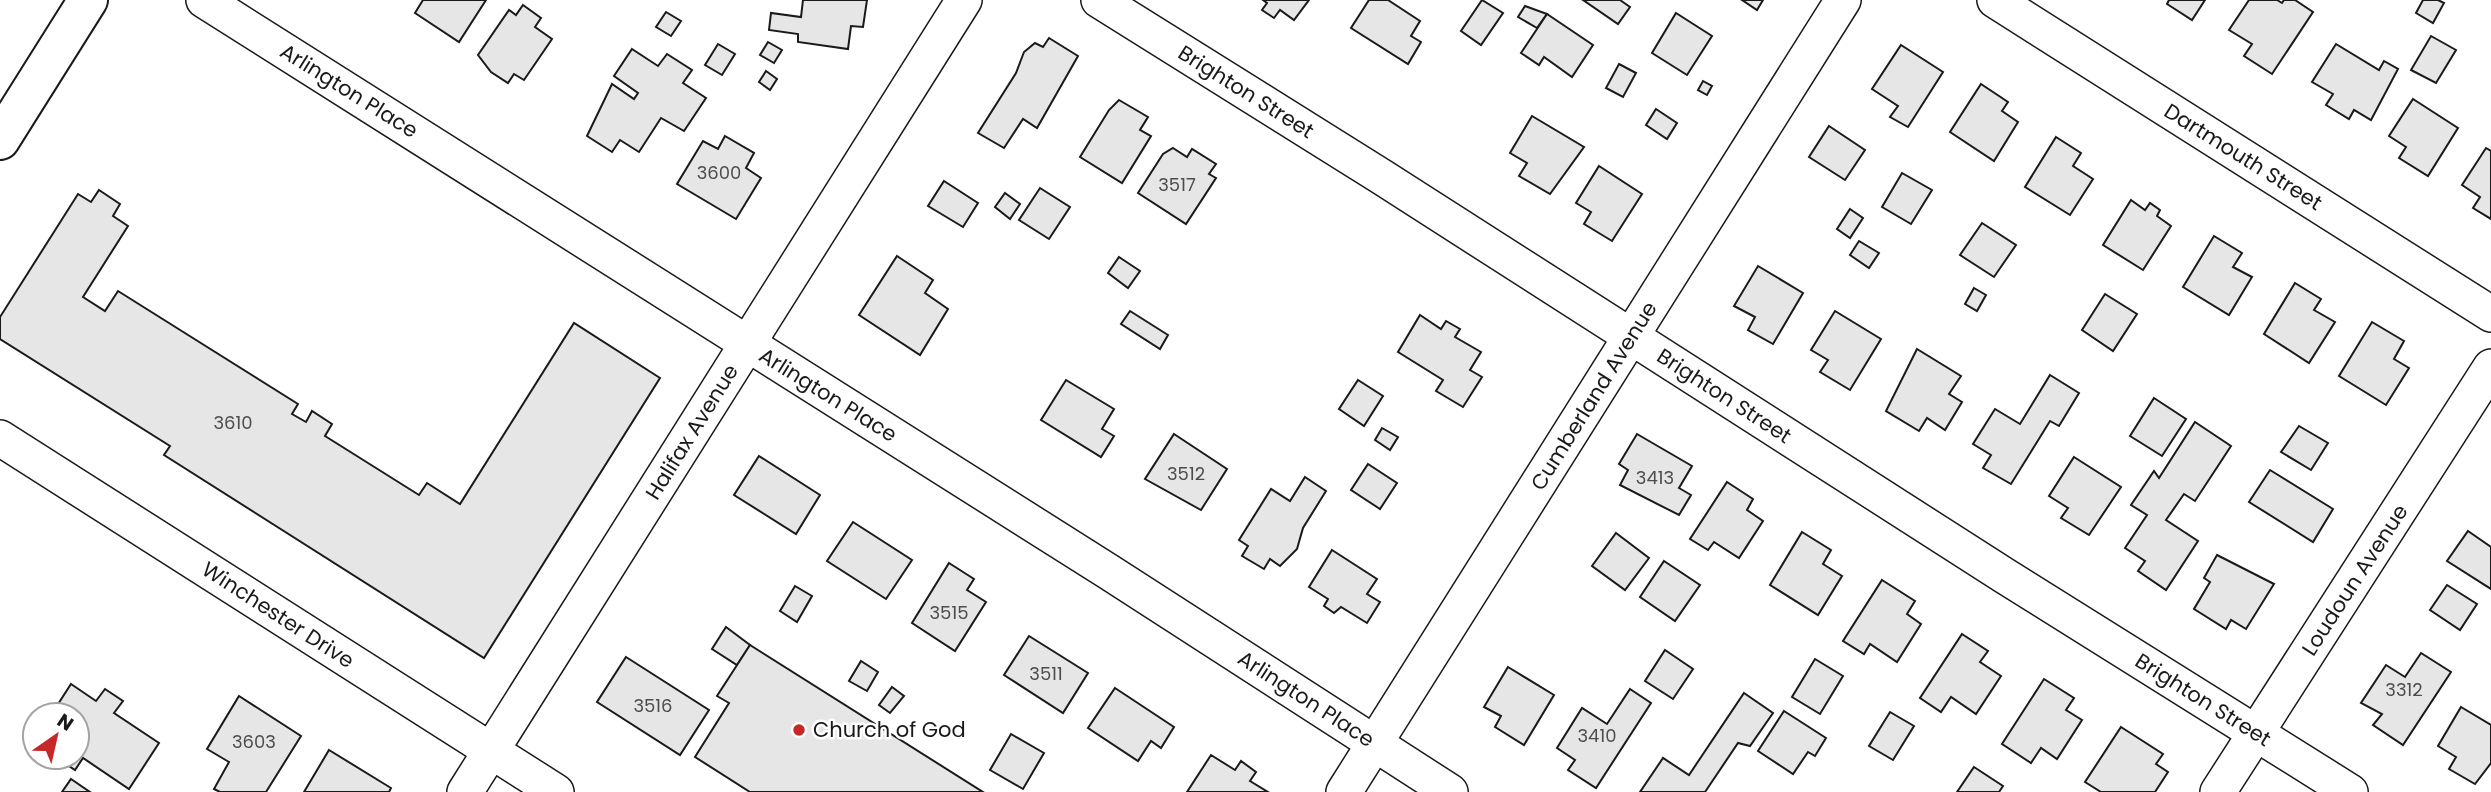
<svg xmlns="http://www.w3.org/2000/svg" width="2491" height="792" viewBox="0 0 2491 792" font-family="Poppins,sans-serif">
  <rect width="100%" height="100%" fill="#fff"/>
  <!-- building -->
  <g fill="#e6e6e6" stroke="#1a1a1a" stroke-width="2">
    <path d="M423 0H486L459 42 415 13Z"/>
    <path d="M803 0H867L863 27 851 26 848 49 798 42V34L769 30 771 13 801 17Z"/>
    <path d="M1263 0H1309L1294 20 1280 10 1274 18 1262 10 1267 3Z"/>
    <path d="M1369 0H1388L1420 21 1411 36 1421 42 1408 64 1351 28Z"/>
    <path d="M1482 0 1503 13 1481 45 1461 31Z"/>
    <path d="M1583 0H1620L1630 7 1618 24Z"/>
    <path d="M1742 0H1763L1757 10Z"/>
    <path d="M2169 0H2205L2192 20 2167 4Z"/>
    <path d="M2249 0H2277L2282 3 2284 0H2295L2313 12 2272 74 2244 56 2252 44 2229 30Z"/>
    <path d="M2423 0H2438L2444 3 2433 23 2416 13Z"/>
    <path d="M523 5 541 18 535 27 552 39 524 80 514 74 508 83 491 72 478 55 509 10 516 15Z"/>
    <path d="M1525 6 1547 14 1537 28 1518 17Z"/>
    <path d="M666 12 681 21 671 36 656 27Z"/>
    <path d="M1676 13 1712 36 1687 75 1652 53Z"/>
    <path d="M1547 14 1593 45 1572 77 1544 57 1539 65 1521 53Z"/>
    <path d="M2431 36 2456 50 2436 83 2411 70Z"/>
    <path d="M1049 38 1078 56 1037 128 1023 119 1004 148 978 133 1016 73 1024 52 1035 43 1043 47Z"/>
    <path d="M768 42 782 50 774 63 760 55Z"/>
    <path d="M718 44 735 54 722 75 705 65Z"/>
    <path d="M2336 44 2379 70 2384 61 2398 69 2371 120 2354 110 2349 119 2326 105 2333 94 2312 82Z"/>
    <path d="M1901 45 1943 72 1908 127 1890 117 1898 106 1872 89Z"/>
    <path d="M632 49 658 66 667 54 692 70 683 83 706 98 684 131 661 118 639 152 620 140 612 152 587 136 612 84 634 99 638 93 614 76Z"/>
    <path d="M1619 64 1636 73 1623 97 1606 88Z"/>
    <path d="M766 71 777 79 770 90 759 82Z"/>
    <path d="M1703 81 1712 86 1707 95 1698 90Z"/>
    <path d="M1981 84 2008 102 2002 111 2018 122 1994 161 1950 132Z"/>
    <path d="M2413 99 2458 128 2428 176 2399 158 2406 147 2389 136Z"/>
    <path d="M1119 100 1148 117 1140 130 1151 136 1122 183 1080 157 1109 110Z"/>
    <path d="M1656 109 1677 123 1667 139 1646 125Z"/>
    <path d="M1532 116 1584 147 1550 194 1519 176 1527 163 1510 153Z"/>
    <path d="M1829 126 1865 150 1845 180 1809 157Z"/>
    <path d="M725 136 754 153 746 168 761 178 736 219 677 184 703 141 718 149Z"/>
    <path d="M2056 137 2081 153 2073 166 2093 179 2070 215 2025 187Z"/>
    <path d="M1173 148 1187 157 1192 149 1216 164 1209 174 1216 178 1186 224 1138 193 1163 154Z"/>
    <path d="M2486 148 2491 151V219L2473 208 2480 197 2462 185Z"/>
    <path d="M1599 166 1642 194 1612 241 1584 224 1591 212 1576 203Z"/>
    <path d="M1902 173 1932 190 1911 224 1882 207Z"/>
    <path d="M944 181 978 203 963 227 928 206Z"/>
    <path d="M1040 188 1070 207 1049 239 1019 220Z"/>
    <path d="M99 190 120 204 113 216 128 226 83 297 105 311 118 291 298 404 292 414 306 422 312 411 332 424 325 436 419 495 427 483 460 504 574 323 660 378 484 658 164 455 170 446 0 339V317L78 194 91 202Z"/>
    <path d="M1005 193 1020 204 1010 219 995 207Z"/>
    <path d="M2131 200 2145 210 2150 203 2160 210 2157 216 2171 226 2143 270 2103 245Z"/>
    <path d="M1850 209 1863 218 1850 238 1837 229Z"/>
    <path d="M1982 223 2016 245 1994 277 1960 255Z"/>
    <path d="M2214 236 2242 253 2233 267 2252 277 2229 315 2183 287Z"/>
    <path d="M1859 241 1879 253 1869 268 1850 255Z"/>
    <path d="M897 256 933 280 925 293 948 309 920 355 859 315Z"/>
    <path d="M1119 257 1140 271 1128 288 1108 273Z"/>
    <path d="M1758 266 1803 293 1773 344 1748 330 1755 317 1734 306Z"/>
    <path d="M2295 283 2321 299 2314 310 2335 322 2309 363 2264 334Z"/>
    <path d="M1974 288 1986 295 1977 311 1965 304Z"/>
    <path d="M2105 294 2137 314 2113 351 2082 330Z"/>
    <path d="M1130 311 1168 335 1160 349 1121 324Z"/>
    <path d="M1835 311 1881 339 1850 390 1820 372 1828 360 1811 350Z"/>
    <path d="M1420 315 1441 329 1446 321 1460 329 1455 337 1481 352 1470 370 1482 377 1463 407 1436 391 1443 380 1398 352Z"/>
    <path d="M2372 322 2404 341 2394 359 2409 368 2386 405 2339 376Z"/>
    <path d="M1917 349 1961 376 1949 394 1962 402 1945 430 1927 418 1919 431 1886 411Z"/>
    <path d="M2050 375 2079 393 2059 426 2050 421 2011 484 1983 468 1991 455 1973 444 1995 409 2020 424Z"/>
    <path d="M1066 380 1114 409 1102 429 1114 436 1101 457 1041 420Z"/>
    <path d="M1358 380 1383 396 1364 426 1339 409Z"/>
    <path d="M2154 398 2186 419 2162 456 2130 436Z"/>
    <path d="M2195 422 2231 446 2195 501 2184 494 2166 520 2198 541 2166 590 2138 571 2145 561 2125 548 2147 515 2131 505 2154 471 2159 478Z"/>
    <path d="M2299 426 2328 443 2311 470 2281 452Z"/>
    <path d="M1382 428 1398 437 1390 450 1375 440Z"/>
    <path d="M1174 434 1227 469 1201 510 1145 479Z"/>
    <path d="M1637 434 1692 466 1679 488 1691 495 1679 515 1620 485 1628 470 1619 464Z"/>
    <path d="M759 456 820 495 796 534 734 495Z"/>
    <path d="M2074 457 2121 487 2089 535 2061 518 2068 508 2049 496Z"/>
    <path d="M1368 464 1397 483 1380 509 1351 490Z"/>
    <path d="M2270 470 2333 509 2313 542 2249 502Z"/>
    <path d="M1305 477 1326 491 1303 528 1297 549 1280 566 1270 559 1264 569 1242 556 1248 546 1239 540 1271 489 1290 501Z"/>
    <path d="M1727 482 1753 499 1747 510 1763 521 1739 558 1714 542 1708 550 1690 539Z"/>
    <path d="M853 522 912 560 886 599 827 561Z"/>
    <path d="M2468 531 2491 547V589L2447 561Z"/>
    <path d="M1802 532 1831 550 1823 564 1842 576 1818 615 1770 585Z"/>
    <path d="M1616 533 1649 558 1625 590 1592 566Z"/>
    <path d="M1332 550 1377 579 1367 594 1380 602 1367 623 1341 607 1334 613 1324 606 1328 599 1309 587Z"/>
    <path d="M2217 555 2274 584 2246 629 2231 620 2226 629 2194 609 2210 582 2204 578Z"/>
    <path d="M1664 561 1700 585 1675 621 1640 597Z"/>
    <path d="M949 563 974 579 967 590 986 602 955 651 912 623Z"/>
    <path d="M1882 580 1915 601 1907 614 1921 624 1897 662 1870 644 1864 654 1843 641Z"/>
    <path d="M2447 585 2477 604 2460 630 2430 610Z"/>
    <path d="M795 586 812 596 797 622 780 611Z"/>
    <path d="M726 627 750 645 737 665 712 649Z"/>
    <path d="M1962 634 1988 651 1980 662 2001 676 1976 714 1951 697 1941 712 1920 698Z"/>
    <path d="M1029 636 1088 673 1063 713 1004 675Z"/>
    <path d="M750 645 983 792H750L695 757 729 703 717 696Z"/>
    <path d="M1665 650 1693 669 1673 699 1645 681Z"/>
    <path d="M2421 653 2451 672 2403 745 2373 725 2382 714 2361 703 2386 665 2405 677Z"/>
    <path d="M626 657 709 710 680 755 597 702Z"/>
    <path d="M1815 659 1843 676 1820 714 1792 697Z"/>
    <path d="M861 661 878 672 867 691 849 681Z"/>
    <path d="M1508 667 1554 695 1524 745 1495 727 1501 716 1484 707Z"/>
    <path d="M2044 679 2074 698 2066 710 2082 720 2057 759 2041 748 2031 763 2002 744Z"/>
    <path d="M71 684 96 701 105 689 123 701 114 713 159 743 129 789 83 758 75 770 57 758 77 757V715H51Z"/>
    <path d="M892 687 904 696 890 713 879 705Z"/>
    <path d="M1115 688 1174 727 1161 748 1151 741 1138 761 1088 728Z"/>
    <path d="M1630 689 1651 703 1596 788 1568 770 1575 760 1557 748 1582 708 1607 724Z"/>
    <path d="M1744 693 1773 713 1750 746 1738 743 1705 792H1640L1663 758 1689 775Z"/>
    <path d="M239 696 301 736 266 792H220L214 789 229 762 207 749Z"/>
    <path d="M2461 707 2491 725V763L2475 784 2449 769 2456 757 2438 746Z"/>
    <path d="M1784 711 1826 738 1815 756 1808 752 1793 774 1758 751Z"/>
    <path d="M1890 712 1914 726 1893 760 1869 746Z"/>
    <path d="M2121 727 2163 754 2156 764 2168 772 2155 792H2101L2085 782Z"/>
    <path d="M1011 734 1044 753 1023 789 990 770Z"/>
    <path d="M329 750 391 788 389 792H304Z"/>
    <path d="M1211 755 1235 770 1241 761 1256 772 1250 781 1268 792H1187Z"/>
    <path d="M1974 767 2003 786 1999 792H1957Z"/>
    <path d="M71 779 90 792H62Z"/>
  </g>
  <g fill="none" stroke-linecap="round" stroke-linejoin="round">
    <!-- minor casing -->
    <g stroke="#1a1a1a" stroke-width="38">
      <g id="minor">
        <path d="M204 0 1109 572 1450 792"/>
        <path d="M1099 0 1382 177 2005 576 2350 792"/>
        <path d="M1995 0 2491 314"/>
        <path d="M0 438 556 792"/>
        <path d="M465 792 964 0"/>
        <path d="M1344 792 1843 0"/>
        <path d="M2218 792 2491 367"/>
      </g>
    </g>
    <!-- tertiary casing -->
    <g stroke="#1a1a1a" stroke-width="42">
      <path id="tertiary" d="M0 140 88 0"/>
    </g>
    <!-- minor -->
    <use href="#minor" stroke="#fff" stroke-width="35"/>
    <!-- tertiary -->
    <use href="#tertiary" stroke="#fff" stroke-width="38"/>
  </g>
  <!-- markers -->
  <circle fill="#c62828" stroke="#fff" stroke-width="2.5" cx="799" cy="730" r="7"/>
  <g text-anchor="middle" stroke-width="5" stroke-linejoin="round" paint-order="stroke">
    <!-- number labels -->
    <g font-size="18" fill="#4d4d4d">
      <text x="719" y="179">3600</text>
      <text x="1177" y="191">3517</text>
      <text x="233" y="429">3610</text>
      <text x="1186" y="480">3512</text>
      <text x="1655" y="484">3413</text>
      <text x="949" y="619">3515</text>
      <text x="1046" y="680">3511</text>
      <text x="2404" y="696">3312</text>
      <text x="653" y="712">3516</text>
      <text x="1597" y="742">3410</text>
      <text x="254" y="748">3603</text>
    </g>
    <!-- street labels -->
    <g font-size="21" fill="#1a1a1a" stroke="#fff">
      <text transform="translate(349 91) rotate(32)" y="7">Arlington Place</text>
      <text transform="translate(1246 92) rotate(32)" y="7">Brighton Street</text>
      <text transform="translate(2243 157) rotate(32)" y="7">Dartmouth Street</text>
      <text transform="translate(828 395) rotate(32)" y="7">Arlington Place</text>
      <text transform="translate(1594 396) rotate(-58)" y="7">Cumberland Avenue</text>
      <text transform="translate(1724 396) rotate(33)" y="7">Brighton Street</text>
      <text transform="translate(692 432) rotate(-58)" y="7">Halifax Avenue</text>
      <text transform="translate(2355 580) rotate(-57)" y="7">Loudoun Avenue</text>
      <text transform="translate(278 615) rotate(33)" y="7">Winchester Drive</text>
      <text transform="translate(1306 699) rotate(33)" y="7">Arlington Place</text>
      <text transform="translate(2203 700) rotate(32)" y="7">Brighton Street</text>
    </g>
    <!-- poi labels -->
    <g font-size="21" fill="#1a1a1a" stroke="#fff" text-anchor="start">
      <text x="813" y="737">Church of God</text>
    </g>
  </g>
  <!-- north arrow -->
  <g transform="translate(56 736) rotate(34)"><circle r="33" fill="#ffffff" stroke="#a3a3a3" stroke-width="2"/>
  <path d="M0-5L12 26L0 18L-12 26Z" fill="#c62828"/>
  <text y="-10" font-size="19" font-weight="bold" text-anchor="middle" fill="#1a1a1a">N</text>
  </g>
</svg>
